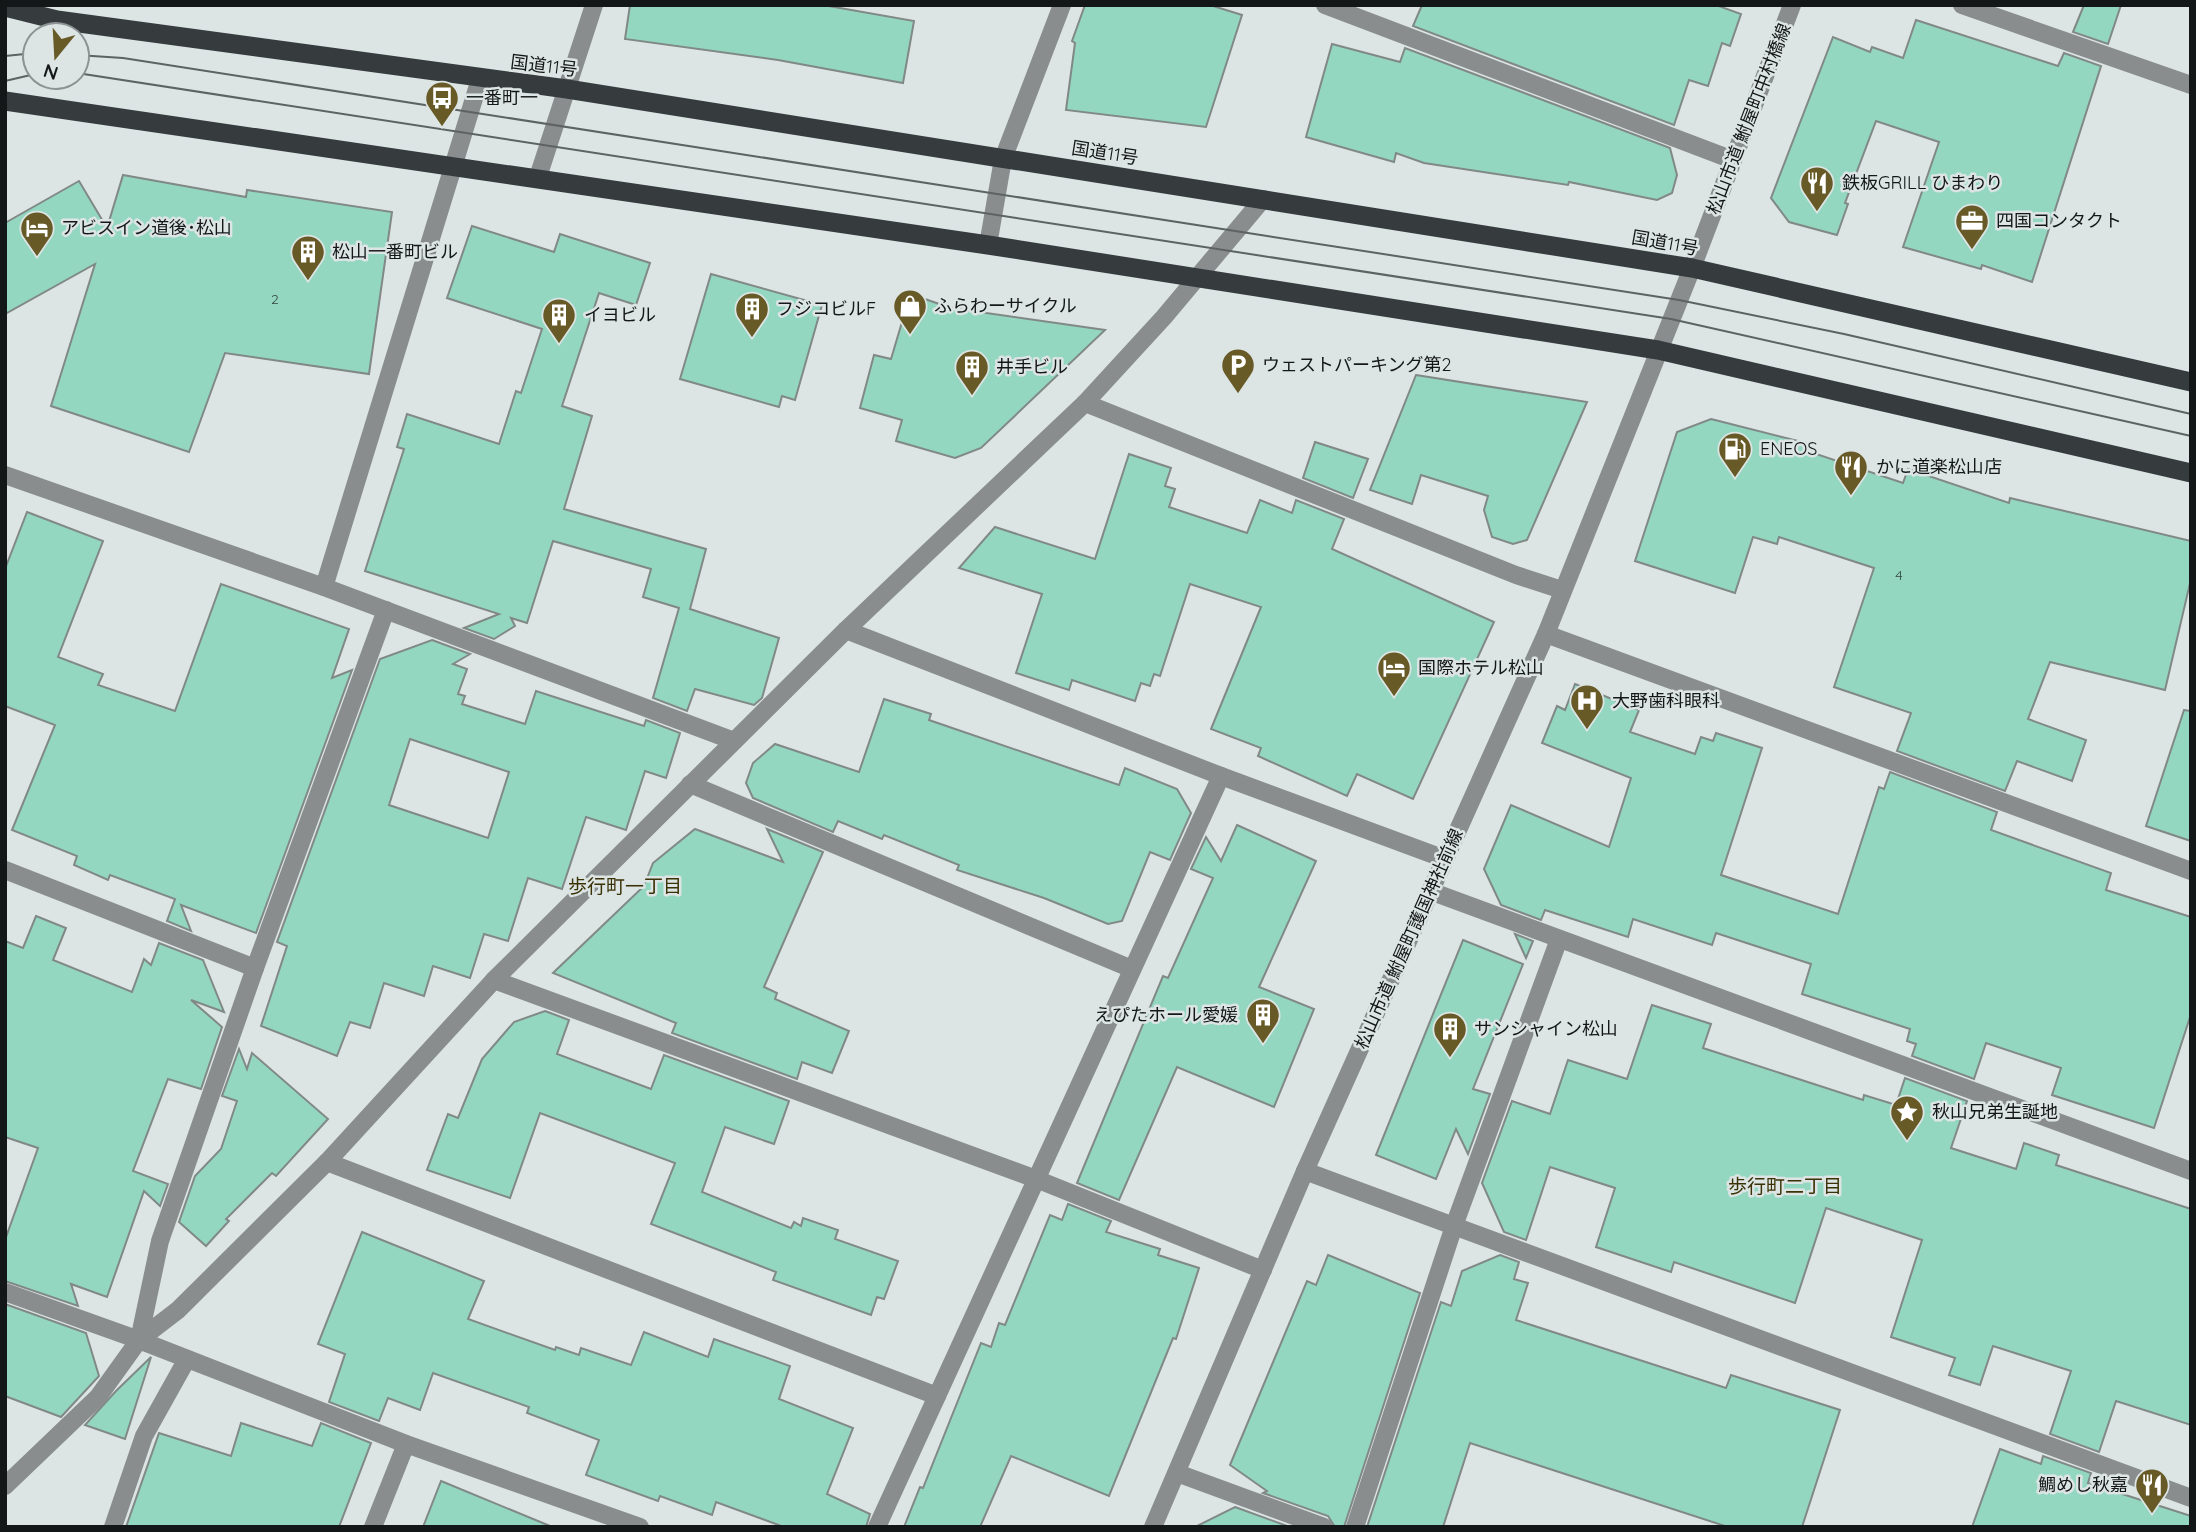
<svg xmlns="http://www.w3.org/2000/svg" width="2196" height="1532" viewBox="0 0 2196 1532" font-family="Quicksand,'Noto Sans JP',sans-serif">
  <rect width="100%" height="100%" fill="#dce5e4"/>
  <!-- building -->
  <g fill="#94d7c1" stroke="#818986" stroke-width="2" fill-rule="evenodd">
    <path d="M630 5H823L914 21 903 83 778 60 625 39Z"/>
    <path d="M1085 5H1210L1242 15 1206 127 1066 110 1075 43 1072 41Z"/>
    <path d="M1422 5H1716L1741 14 1730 46 1722 43 1708 86 1689 80 1674 125 1413 26Z"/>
    <path d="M2084 5H2121L2108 44 2073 32Z"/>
    <path d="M1916 20 2058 66 2064 53 2101 66 2032 282 1982 265 1981 269 1903 247 1939 142 1876 121 1845 203 1848 204 1837 235 1789 222 1771 198 1833 37 1870 52 1872 47 1903 58Z"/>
    <path d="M1332 44 1400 62 1405 48 1670 148 1677 175 1672 193 1657 200 1569 182 1568 185 1424 163 1396 153 1394 162 1306 137Z"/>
    <path d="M123 175 246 197 247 190 392 212 369 374 225 353 189 452 51 406 95 264 5 314V223L79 181 107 228Z"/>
    <path d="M472 226 554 252 560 234 650 263 636 305 599 293 562 406 592 416 564 509 706 549 690 609 779 638 762 698 754 705 695 689 687 711 653 698 679 608 643 597 651 569 553 541 527 623 511 618 515 626 494 639 464 628 499 614 365 571 404 449 397 447 407 414 499 444 516 391 521 393 542 329 447 298Z"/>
    <path d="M711 274 822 305 795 400 782 396 779 407 680 379Z"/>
    <path d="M919 297 951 308 1105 330 981 448 955 458 896 441 902 420 860 408 874 355 891 359 908 302 917 304Z"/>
    <path d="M1416 375 1587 402 1527 540 1513 544 1492 537 1484 510 1488 496 1421 475 1412 504 1370 490Z"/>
    <path d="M1711 419 1810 444 1807 451 1903 483 1908 469 2009 503 2010 498 2191 541V579L2165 690 2050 662 2028 719 2086 740 2072 781 2017 761 2005 791 1897 751 1911 713 1834 687 1874 568 1779 537 1777 544 1753 537 1735 593 1635 561 1677 432Z"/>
    <path d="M1315 442 1368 459 1353 498 1303 478Z"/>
    <path d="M1129 454 1171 468 1165 486 1175 489 1169 507 1247 533 1260 500 1292 513 1296 500 1344 519 1332 549 1494 622 1413 799 1357 774 1347 796 1258 756 1261 748 1211 729 1261 607 1190 584 1160 676 1154 674 1150 686 1141 683 1135 701 1072 680 1069 690 1016 673 1042 594 959 568 995 527 1095 559Z"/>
    <path d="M27 512 103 541 58 657 103 674 98 685 175 711 221 584 349 629 332 678 352 670 256 933 181 905 191 931 167 921 175 899 110 875 108 880 74 865 77 856 12 830 55 725 5 706V569Z"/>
    <path d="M432 640 470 654 453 664 467 669 458 694 465 696 462 704 525 724 536 691 644 726 646 720 680 733 666 778 645 771 626 830 586 817 562 889 528 878 508 941 484 934 470 978 433 966 424 996 384 983 370 1028 350 1022 337 1056 261 1026 287 946 277 942 380 659ZM410 739 509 772 488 838 389 805Z"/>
    <path d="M1575 684 1639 710 1630 732 1695 754 1701 737 1713 741 1716 733 1762 748 1721 875 1838 914 1879 787 1884 789 1890 772 1997 812 1991 830 2111 873 2106 890 2191 917V1014L2154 1128 2052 1095 2061 1068 1986 1043 1974 1079 1912 1056 1916 1044 1907 1041 1910 1029 1802 994 1811 964 1716 933 1712 945 1633 919 1628 937 1545 910 1541 920 1501 905 1484 869 1511 805 1609 847 1631 778 1542 743 1557 706 1565 710Z"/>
    <path d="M884 699 931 714 929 720 1119 785 1125 768 1177 789 1191 813 1170 860 1150 852 1122 921 1108 924 1044 898 957 870 959 865 884 835 882 839 838 821 833 832 753 798 746 783 753 763 775 744 859 772Z"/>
    <path d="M2184 710 2191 711V841L2146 826Z"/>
    <path d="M1237 825 1316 861 1259 987 1314 1009 1274 1107 1177 1067 1119 1200 1077 1183 1163 976 1168 978 1213 878 1191 869 1206 837 1221 861Z"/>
    <path d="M695 829 783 862 767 829 823 852 764 987 777 993 775 999 849 1031 832 1073 802 1062 797 1079 672 1033 676 1023 553 973 644 886 653 863Z"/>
    <path d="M36 916 66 928 53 960 132 992 144 959 151 965 159 943 203 960 224 1012 191 1000 222 1027 201 1089 168 1079 133 1171 168 1184 160 1206 144 1191 107 1297 71 1284 78 1306 5 1281V1240L38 1148 5 1137V941L23 948Z"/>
    <path d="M1515 934 1533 941 1526 958Z"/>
    <path d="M1463 940 1523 964 1473 1089 1490 1094 1468 1154 1456 1129 1436 1179 1376 1155Z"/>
    <path d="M1652 1005 1711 1024 1703 1048 1863 1100 1864 1095 1896 1105 1905 1078 1967 1101 1951 1148 2016 1169 2024 1143 2059 1155 2056 1165 2191 1209V1425L2116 1401 2099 1452 2050 1434 2071 1371 1993 1346 1980 1385 1949 1375 1955 1358 1891 1337 1922 1240 1826 1208 1795 1303 1674 1262 1671 1272 1596 1247 1615 1188 1550 1167 1526 1240 1504 1232 1482 1183 1512 1101 1550 1114 1568 1060 1627 1079Z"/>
    <path d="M545 1011 569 1020 557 1054 651 1089 664 1055 789 1101 774 1144 725 1127 702 1192 791 1228 794 1222 801 1226 803 1218 838 1230 835 1239 898 1261 884 1299 877 1297 871 1315 773 1280 776 1272 651 1224 675 1163 540 1113 510 1198 427 1170 448 1114 458 1118 482 1059 514 1022Z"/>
    <path d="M239 1049 247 1069 252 1053 328 1119 276 1176 272 1173 226 1219 229 1221 206 1246 179 1222 195 1176 221 1149 237 1101 222 1096Z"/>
    <path d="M1068 1204 1111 1221 1106 1232 1160 1249 1158 1255 1199 1268 1176 1339 1173 1338 1109 1496 1011 1456 980 1527H904L920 1487 923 1488 981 1343 991 1347 999 1323 1005 1325 1050 1215 1062 1220Z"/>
    <path d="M362 1232 484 1281 468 1319 555 1350 556 1347 579 1355 581 1348 631 1365 644 1332 708 1357 714 1339 790 1366 779 1399 853 1428 827 1494 870 1514 866 1527H784L716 1502 712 1515 660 1496 658 1501 586 1475 599 1440 527 1413 529 1407 433 1373 420 1410 388 1398 379 1421 329 1402 345 1354 318 1344Z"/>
    <path d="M1328 1255 1420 1293 1344 1527H1335L1328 1516 1263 1493 1267 1491 1230 1465 1307 1281 1316 1285Z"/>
    <path d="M1500 1255 1519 1262 1514 1279 1528 1283 1516 1320 1726 1388 1731 1375 1840 1410 1802 1527H1728L1470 1443 1443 1527H1367L1441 1302 1451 1306 1462 1271Z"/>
    <path d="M5 1304 86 1333 99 1376 61 1417 5 1396Z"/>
    <path d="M151 1357 125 1439 85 1425 116 1391Z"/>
    <path d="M241 1423 312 1446 321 1423 371 1443 339 1527H126L159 1433 231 1456Z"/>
    <path d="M2000 1449 2041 1464 2043 1456 2091 1473 2088 1483 2191 1516V1527H1972Z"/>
    <path d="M441 1481 550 1526V1527H423Z"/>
    <path d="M1235 1507 1290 1527H1195Z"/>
  </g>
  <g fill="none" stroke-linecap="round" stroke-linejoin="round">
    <!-- minor -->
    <g stroke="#8a8d8e" stroke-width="18">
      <path d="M1325 5 1733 160"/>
      <path d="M1962 5 2191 85"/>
      <path d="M538 177 594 5"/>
      <path d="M988 245 1003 159 1062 5"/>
      <path d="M1085 403 1516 575 1562 590"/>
      <path d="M5 475 324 587 734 741"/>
      <path d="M324 587 480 79"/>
      <path d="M846 630 1221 776 877 1527"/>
      <path d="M1546 634 2191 871"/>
      <path d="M1221 776 1445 859"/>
      <path d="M690 784 1132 969"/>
      <path d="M5 870 255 968"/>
      <path d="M1430 891 2191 1171"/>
      <path d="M494 980 1036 1179 1263 1270"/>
      <path d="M327 1162 937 1396"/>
      <path d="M1305 1171 2191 1498"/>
      <path d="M5 1292 139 1340 178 1310 327 1162 494 980 846 630 1085 403 1164 317 1263 199"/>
      <path d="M139 1340 160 1241 255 968 386 610"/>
      <path d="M1177 1473 1324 1527"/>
      <path d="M5 1486 98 1397 139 1340 406 1444 640 1527"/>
      <path d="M113 1527 144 1436 187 1359"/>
      <path d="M373 1527 406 1444"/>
      <path d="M1355 1527 1454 1226 1559 939"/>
    </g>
    <!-- tertiary -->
    <path stroke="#8a8d8e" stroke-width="18" d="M1153 1527 1305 1171 1546 634 1692 268 1792 5"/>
    <!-- trunk -->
    <g stroke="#363c3e" stroke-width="19">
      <path d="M5 7 57 20 567 89 1692 268 2191 382"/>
      <path d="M5 101 988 245 1658 350 2191 473"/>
    </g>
    <!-- tram -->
    <g stroke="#5d6262" stroke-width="2">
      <path d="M77 55 123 58 1679 300 1844 334 2191 414"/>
      <path d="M5 56 35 53"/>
      <path d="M77 73 1671 319 2191 436"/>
      <path d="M5 81 35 74"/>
    </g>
  </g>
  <!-- icons -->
  <defs>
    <g id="bus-pin" transform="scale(1.75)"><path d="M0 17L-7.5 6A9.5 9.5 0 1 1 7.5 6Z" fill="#675a27" stroke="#dce5e4"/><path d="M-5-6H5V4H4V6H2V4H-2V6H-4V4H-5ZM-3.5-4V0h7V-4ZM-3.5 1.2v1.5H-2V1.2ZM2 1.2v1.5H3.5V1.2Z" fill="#fff"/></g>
    <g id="restaurant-pin" transform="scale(1.75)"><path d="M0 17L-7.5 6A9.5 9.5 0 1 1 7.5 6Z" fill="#675a27" stroke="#dce5e4"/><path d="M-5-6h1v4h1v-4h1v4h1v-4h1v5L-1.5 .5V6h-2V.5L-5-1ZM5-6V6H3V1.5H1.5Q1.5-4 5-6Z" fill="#fff"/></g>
    <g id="office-pin" transform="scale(1.75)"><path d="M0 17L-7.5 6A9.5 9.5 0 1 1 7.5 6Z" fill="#675a27" stroke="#dce5e4"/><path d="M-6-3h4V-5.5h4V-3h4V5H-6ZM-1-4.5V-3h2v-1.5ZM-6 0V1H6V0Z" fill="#fff"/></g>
    <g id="hotel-pin" transform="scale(1.75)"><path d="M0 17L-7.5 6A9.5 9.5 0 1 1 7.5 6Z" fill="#675a27" stroke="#dce5e4"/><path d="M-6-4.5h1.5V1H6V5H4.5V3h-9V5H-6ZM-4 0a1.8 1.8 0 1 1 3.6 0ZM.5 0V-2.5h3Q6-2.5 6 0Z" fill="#fff"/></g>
    <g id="building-pin" transform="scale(1.75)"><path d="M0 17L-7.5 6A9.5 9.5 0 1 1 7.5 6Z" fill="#675a27" stroke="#dce5e4"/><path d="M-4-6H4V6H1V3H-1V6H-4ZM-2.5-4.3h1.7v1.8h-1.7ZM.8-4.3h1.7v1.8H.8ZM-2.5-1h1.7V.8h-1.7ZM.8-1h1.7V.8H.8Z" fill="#fff"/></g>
    <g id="shop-pin" transform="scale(1.75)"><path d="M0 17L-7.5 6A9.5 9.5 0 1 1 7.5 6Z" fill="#675a27" stroke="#dce5e4"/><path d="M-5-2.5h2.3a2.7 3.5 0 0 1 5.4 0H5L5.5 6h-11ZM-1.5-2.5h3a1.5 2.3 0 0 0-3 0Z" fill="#fff"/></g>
    <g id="parking-pin" transform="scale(1.75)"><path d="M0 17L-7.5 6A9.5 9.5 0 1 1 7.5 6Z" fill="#675a27" stroke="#dce5e4"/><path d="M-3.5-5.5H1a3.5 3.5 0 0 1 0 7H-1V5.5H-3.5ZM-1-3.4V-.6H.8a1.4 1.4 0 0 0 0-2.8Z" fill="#fff"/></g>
    <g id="fuel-pin" transform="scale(1.75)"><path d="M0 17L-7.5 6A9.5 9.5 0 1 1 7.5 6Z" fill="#675a27" stroke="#dce5e4"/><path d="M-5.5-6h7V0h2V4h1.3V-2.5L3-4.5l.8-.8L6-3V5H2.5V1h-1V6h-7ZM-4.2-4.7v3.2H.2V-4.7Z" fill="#fff"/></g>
    <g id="hospital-pin" transform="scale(1.75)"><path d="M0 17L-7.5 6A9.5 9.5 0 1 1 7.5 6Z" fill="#675a27" stroke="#dce5e4"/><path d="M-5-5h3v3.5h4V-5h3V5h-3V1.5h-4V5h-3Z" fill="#fff"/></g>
    <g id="sight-pin" transform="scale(1.75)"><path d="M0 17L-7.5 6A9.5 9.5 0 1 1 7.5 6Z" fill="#675a27" stroke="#dce5e4"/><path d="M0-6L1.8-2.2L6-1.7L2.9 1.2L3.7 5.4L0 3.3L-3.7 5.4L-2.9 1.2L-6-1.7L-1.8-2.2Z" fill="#fff"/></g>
  </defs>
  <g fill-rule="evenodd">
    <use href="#bus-pin" x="442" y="98"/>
    <use href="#restaurant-pin" x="1817" y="183"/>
    <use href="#office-pin" x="1972" y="221"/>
    <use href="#hotel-pin" x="37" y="228"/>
    <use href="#building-pin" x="308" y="252"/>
    <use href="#shop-pin" x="910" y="306"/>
    <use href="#building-pin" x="752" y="309"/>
    <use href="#building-pin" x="559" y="315"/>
    <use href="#parking-pin" x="1238" y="365"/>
    <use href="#building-pin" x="972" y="367"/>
    <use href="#fuel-pin" x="1735" y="449"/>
    <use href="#restaurant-pin" x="1851" y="467"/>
    <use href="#hotel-pin" x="1394" y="668"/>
    <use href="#hospital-pin" x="1587" y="701"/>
    <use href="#building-pin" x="1263" y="1015"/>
    <use href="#building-pin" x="1450" y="1029"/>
    <use href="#sight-pin" x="1907" y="1112"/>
    <use href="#restaurant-pin" x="2152" y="1485"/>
  </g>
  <g text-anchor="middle" stroke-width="5" stroke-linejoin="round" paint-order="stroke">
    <!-- number labels -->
    <g font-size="14" fill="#344742">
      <text x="275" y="304">2</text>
      <text x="1899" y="580">4</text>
    </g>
    <!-- street labels -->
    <g font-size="18" fill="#141717" stroke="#dce5e4">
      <text transform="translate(544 66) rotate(7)" y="6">国道11号</text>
      <text transform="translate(1749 119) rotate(-69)" y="6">松山市道 鮒屋町中村橋線</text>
      <text transform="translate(1105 153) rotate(9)" y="6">国道11号</text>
      <text transform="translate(1665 243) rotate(10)" y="6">国道11号</text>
      <text transform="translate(1409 939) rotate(-66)" y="6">松山市道 鮒屋町護国神社前線</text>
    </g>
    <!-- poi labels -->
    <g font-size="18" fill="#141717" stroke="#dce5e4" text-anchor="start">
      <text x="466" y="104">一番町一</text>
      <text x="1842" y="189">鉄板GRILL ひまわり</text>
      <text x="1996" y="227">四国コンタクト</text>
      <text x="61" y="234">アビスイン道後･松山</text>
      <text x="332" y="258">松山一番町ビル</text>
      <text x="934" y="312">ふらわーサイクル</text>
      <text x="776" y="315">フジコビルF</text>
      <text x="584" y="321">イヨビル</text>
      <text x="1262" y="371">ウェストパーキング第2</text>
      <text x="996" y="373">井手ビル</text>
      <text x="1760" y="455">ENEOS</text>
      <text x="1876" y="473">かに道楽松山店</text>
      <text x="1418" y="674">国際ホテル松山</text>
      <text x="1612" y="707">大野歯科眼科</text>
      <text x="1238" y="1021" text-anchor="end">えぴたホール愛媛</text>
      <text x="1474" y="1035">サンシャイン松山</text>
      <text x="1932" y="1118">秋山兄弟生誕地</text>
      <text x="2128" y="1491" text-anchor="end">鯛めし秋嘉</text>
    </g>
    <!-- neighbourhood labels -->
    <g font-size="19" fill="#3b3106" stroke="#dce5e4">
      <text x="625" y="893">歩行町一丁目</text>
      <text x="1785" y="1193">歩行町二丁目</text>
    </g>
  </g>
  <!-- border -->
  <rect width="2196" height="1532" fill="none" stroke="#141717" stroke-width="14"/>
  <!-- north arrow -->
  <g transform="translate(56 56) rotate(198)"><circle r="33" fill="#dce5e4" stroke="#8c9392" stroke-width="2"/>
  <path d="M0-5L12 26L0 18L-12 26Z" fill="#675a27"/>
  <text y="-10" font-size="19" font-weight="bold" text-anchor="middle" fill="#141717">N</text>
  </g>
</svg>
